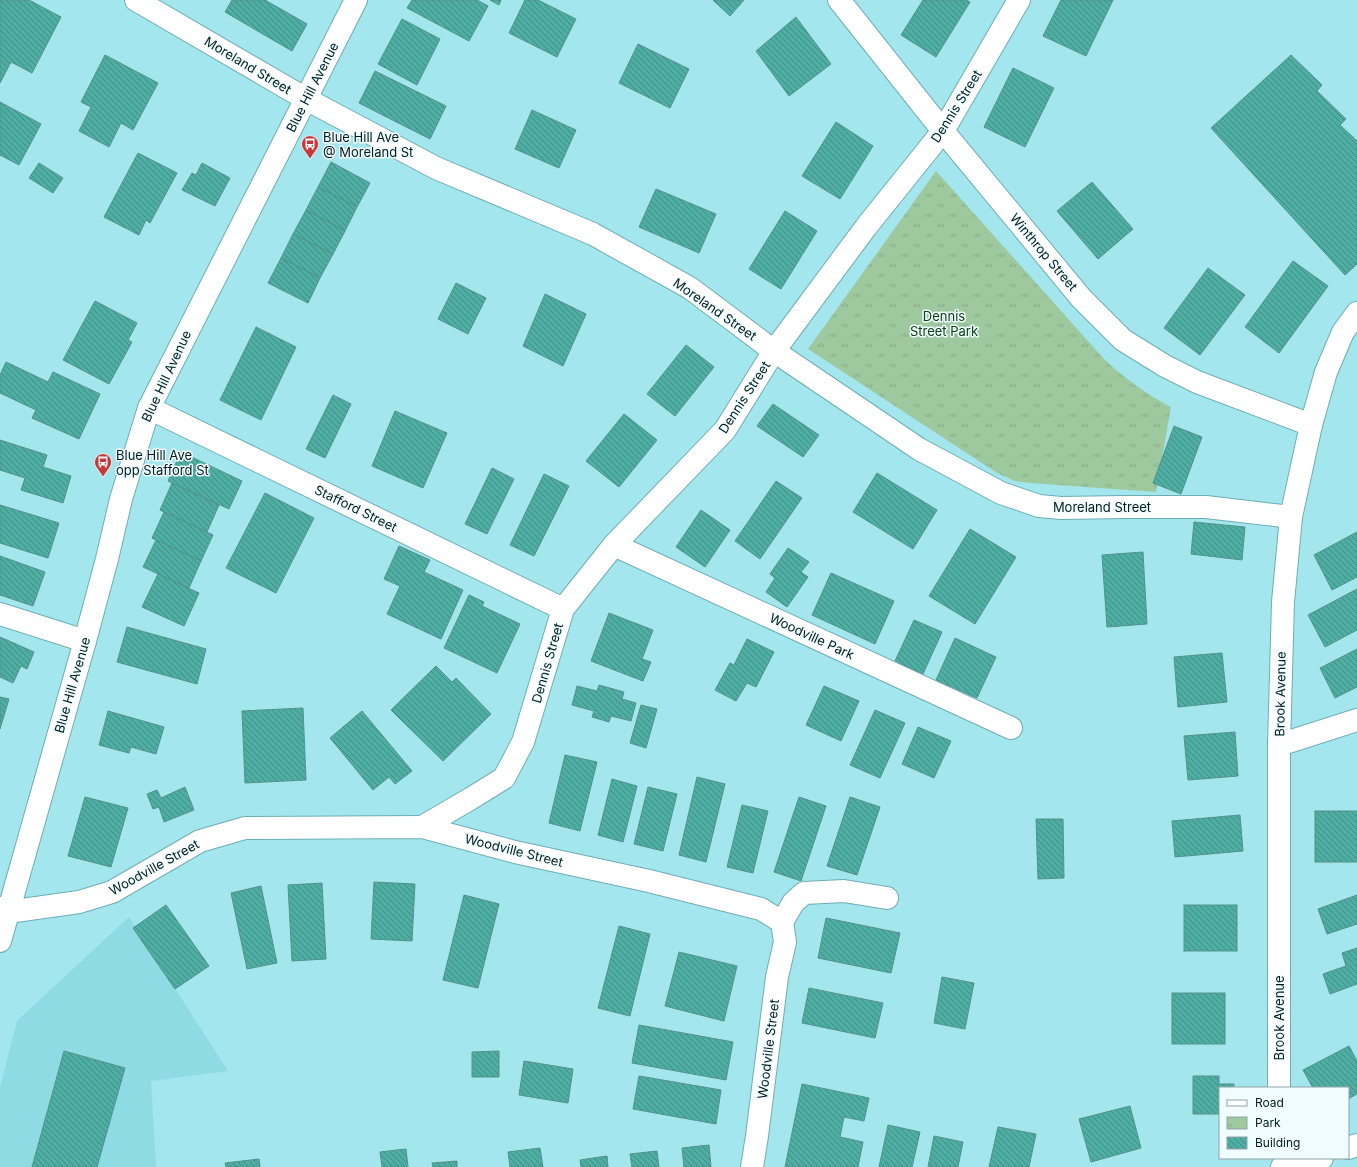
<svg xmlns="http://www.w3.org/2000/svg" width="1357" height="1167" viewBox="0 0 1357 1167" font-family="Inter,sans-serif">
  <defs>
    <pattern id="park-tufts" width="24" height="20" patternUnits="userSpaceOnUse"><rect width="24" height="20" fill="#9ec99e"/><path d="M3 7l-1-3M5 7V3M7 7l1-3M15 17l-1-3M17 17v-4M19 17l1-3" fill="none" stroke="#86ac88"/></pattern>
    <pattern id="building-back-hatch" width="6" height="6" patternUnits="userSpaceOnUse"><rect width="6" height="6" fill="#4eaea3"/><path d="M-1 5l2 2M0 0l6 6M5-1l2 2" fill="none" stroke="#3f8d84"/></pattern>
  </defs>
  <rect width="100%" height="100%" fill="#a4e6ed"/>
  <!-- built -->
  <path fill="#8edbe4" d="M129 917 228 1071 151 1081 156 1167H0V1088L17 1021Z"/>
  <!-- park -->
  <path fill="url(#park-tufts)" d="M936 171 1104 359C1124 378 1146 394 1171 407L1156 492 1030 483 1015 481 997 473 808 349Z"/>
  <!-- building -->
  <g fill="url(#building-back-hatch)" stroke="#529289">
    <path d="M0 0H29L61 17 32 73 11 62 0 83Z"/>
    <path d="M232 0H265L307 24 292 51 225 12Z"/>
    <path d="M412 0H477L488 6 469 41 407 8Z"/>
    <path d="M490 0H501L499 5Z"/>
    <path d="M525 0H538L576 19 557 57 509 33Z"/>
    <path d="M713 0H744L730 16Z"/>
    <path d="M923 0H966L970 2 936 57 901 35Z"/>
    <path d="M1061 0H1113L1086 56 1043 36Z"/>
    <path d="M796 17 831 64 789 96 756 51Z"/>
    <path d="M402 19 440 39 417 85 378 64Z"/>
    <path d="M638 44 689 69 670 108 619 83Z"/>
    <path d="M105 55 158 83 133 130 121 123 109 147 79 131 91 107 81 102Z"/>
    <path d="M1291 55 1322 85 1317 91 1346 119 1340 125 1357 141V264L1345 275 1211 128Z"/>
    <path d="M1013 68 1054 88 1025 147 984 127Z"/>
    <path d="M375 71 446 106 430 139 359 103Z"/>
    <path d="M0 102 41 124 19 165 0 155Z"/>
    <path d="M532 110 576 130 559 168 515 149Z"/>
    <path d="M836 122 873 146 840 199 802 176Z"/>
    <path d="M138 153 177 173 150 223 146 220 139 235 104 217Z"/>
    <path d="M331 162 370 183 357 207 318 187Z"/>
    <path d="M39 163 63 178 53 193 29 178Z"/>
    <path d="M202 163 230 178 215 206 182 190 192 173 196 175Z"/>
    <path d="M1092 182 1133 229 1098 259 1057 211Z"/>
    <path d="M318 187 357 207 345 231 306 210Z"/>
    <path d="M656 189 716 214 699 253 639 227Z"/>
    <path d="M306 210 345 231 333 254 293 234Z"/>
    <path d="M785 211 817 231 781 289 749 269Z"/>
    <path d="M293 234 333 254 320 278 281 258Z"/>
    <path d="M281 258 320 278 308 303 268 283Z"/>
    <path d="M1293 261 1328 286 1279 353 1245 327Z"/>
    <path d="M1208 268 1245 295 1200 355 1164 328Z"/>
    <path d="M456 283 486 298 468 334 438 319Z"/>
    <path d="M545 294 586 314 563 366 523 346Z"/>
    <path d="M95 301 137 323 128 340 132 342 109 384 63 360Z"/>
    <path d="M256 327 296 347 261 420 220 400Z"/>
    <path d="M686 345 714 367 675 416 647 394Z"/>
    <path d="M6 362 48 382 53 372 100 394 79 439 32 418 36 410 0 393V375Z"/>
    <path d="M333 395 351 404 325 458 306 449Z"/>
    <path d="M773 404 819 435 803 457 757 426Z"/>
    <path d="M395 411 447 433 423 488 372 466Z"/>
    <path d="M624 414 657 440 619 487 586 461Z"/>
    <path d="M1174 426 1202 437 1181 494 1153 483Z"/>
    <path d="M0 440 47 455 43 467 71 476 63 503 21 490 25 478 0 470Z"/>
    <path d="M181 452 242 481 229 509 168 481Z"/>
    <path d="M492 468 514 479 487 534 465 524Z"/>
    <path d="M877 473 937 510 913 549 853 512Z"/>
    <path d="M544 474 569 486 534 556 510 545Z"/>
    <path d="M776 481 802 498 760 559 735 541Z"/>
    <path d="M172 483 219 505 207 532 160 510Z"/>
    <path d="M265 493 314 518 276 593 226 568Z"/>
    <path d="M0 505 59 523 48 558 0 543Z"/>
    <path d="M701 510 730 530 705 567 676 547Z"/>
    <path d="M164 512 213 535 201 561 152 538Z"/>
    <path d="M1194 522 1245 527 1242 560 1191 554Z"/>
    <path d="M970 529 1016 557 975 624 929 596Z"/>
    <path d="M1357 532V577L1332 590 1314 555Z"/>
    <path d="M156 540 201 561 189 588 143 567Z"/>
    <path d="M399 546 430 560 424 572 463 590 441 639 387 614 400 586 384 579Z"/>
    <path d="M788 548 809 562 801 572 808 577 787 607 766 592 775 578 770 574Z"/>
    <path d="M1143 552 1147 624 1107 627 1102 555Z"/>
    <path d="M0 556 45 572 33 606 0 595Z"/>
    <path d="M831 573 894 601 875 644 812 615Z"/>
    <path d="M158 574 199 593 184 626 142 607Z"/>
    <path d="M1357 589V630L1325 647 1308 615Z"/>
    <path d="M469 595 484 602 482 606 520 624 497 673 444 648Z"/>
    <path d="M609 613 653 630 642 659 651 662 643 681 591 661Z"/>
    <path d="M914 620 942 632 923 674 895 661Z"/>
    <path d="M127 627 206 649 197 684 117 662Z"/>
    <path d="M0 637 34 652 27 669 21 666 13 683 0 677Z"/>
    <path d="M955 638 996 657 977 698 936 680Z"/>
    <path d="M747 639 774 652 756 687 747 683 736 701 715 690 730 663 734 665Z"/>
    <path d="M1357 649V687L1335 698 1320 668Z"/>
    <path d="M1222 653 1227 702 1178 707 1174 657Z"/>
    <path d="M436 666 452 682 456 678 491 714 443 761 391 710Z"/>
    <path d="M599 685 624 692 622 699 636 703 631 721 611 716 609 722 592 717 594 711 572 705 577 686 597 691Z"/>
    <path d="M824 686 859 701 841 741 806 725Z"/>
    <path d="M0 697 9 699 0 729Z"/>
    <path d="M641 705 657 709 646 748 630 743Z"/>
    <path d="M303 708 306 780 245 783 242 711Z"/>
    <path d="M875 710 905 723 880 778 850 765Z"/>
    <path d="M108 711 164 727 156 754 131 747 129 753 99 745Z"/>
    <path d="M362 711 412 771 395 784 389 777 373 790 330 738Z"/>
    <path d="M918 727 951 741 934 778 902 764Z"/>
    <path d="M1235 732 1238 776 1188 780 1184 736Z"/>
    <path d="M565 755 597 762 580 831 549 823Z"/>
    <path d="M697 777 725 784 706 862 679 855Z"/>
    <path d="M612 779 637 786 623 842 598 835Z"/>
    <path d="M185 787 194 810 164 822 159 807 153 809 147 794 157 790 161 798Z"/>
    <path d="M648 787 677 794 663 851 634 844Z"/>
    <path d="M85 797 128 808 111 867 68 856Z"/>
    <path d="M799 797 826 806 801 881 774 872Z"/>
    <path d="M850 797 880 807 857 875 827 866Z"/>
    <path d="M742 805 768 811 753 873 727 867Z"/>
    <rect x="1315" y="811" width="42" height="51"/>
    <path d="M1240 815 1243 851 1175 857 1172 821Z"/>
    <path d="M1036 819H1063L1064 878 1038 879Z"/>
    <path d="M374 882 415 884 412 941 371 939Z"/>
    <path d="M322 883 326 959 292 961 288 885Z"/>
    <path d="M261 886 277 963 247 969 231 893Z"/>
    <path d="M464 895 499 904 478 988 443 980Z"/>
    <path d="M1357 895V924L1327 934 1318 909Z"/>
    <path d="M166 905 209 966 175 989 133 928Z"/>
    <rect x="1184" y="905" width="53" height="46"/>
    <path d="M826 918 900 933 891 973 818 958Z"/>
    <path d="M619 926 650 934 630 1016 598 1008Z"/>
    <path d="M1357 948V984L1330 994 1323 974 1346 966 1342 953Z"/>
    <path d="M679 952 737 966 724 1021 665 1006Z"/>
    <path d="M942 977 974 983 965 1029 934 1023Z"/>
    <path d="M809 988 883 1003 875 1038 802 1023Z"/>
    <rect x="1172" y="993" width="53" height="51"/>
    <path d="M639 1025 733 1042 726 1080 632 1063Z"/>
    <path d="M1349 1046 1357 1061V1094L1348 1099V1088H1313L1303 1070Z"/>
    <path d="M64 1051 125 1068 97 1167H32Z"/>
    <path d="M499 1051V1077H472V1052Z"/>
    <path d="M524 1061 573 1069 568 1103 519 1095Z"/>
    <path d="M639 1076 721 1090 716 1124 633 1109Z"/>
    <path d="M1193 1076H1219V1084H1234V1088H1220V1114H1193Z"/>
    <path d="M802 1084 869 1098 864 1121 844 1117 840 1137 863 1142 858 1167H785Z"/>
    <path d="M1130 1106 1141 1148 1091 1162 1079 1119Z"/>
    <path d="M888 1125 920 1132 912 1167H879Z"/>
    <path d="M998 1127 1036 1134 1029 1167H989Z"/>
    <path d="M934 1136 963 1142 958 1167H928Z"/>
    <path d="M709 1145 711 1167H684L682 1148Z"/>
    <path d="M540 1148 543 1167H510L508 1152Z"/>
    <path d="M406 1149 408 1167H382L380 1152Z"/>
    <path d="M657 1151 659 1167H632L630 1154Z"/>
    <path d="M607 1156 608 1167H581L580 1160Z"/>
    <path d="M259 1159 260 1167H226L225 1163Z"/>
    <path d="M457 1161V1167H433L432 1163Z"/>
  </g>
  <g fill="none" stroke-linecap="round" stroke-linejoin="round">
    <!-- minor casing -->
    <g stroke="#6daeb5" stroke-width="24">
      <g id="minor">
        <path d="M136 0 306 99 436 168 593 234 690 288 774 351 919 449 1001 493 1039 506 1061 508 1124 507H1206L1291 517"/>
        <path d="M839 0 943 131 1081 298 1123 340 1165 366 1197 382 1311 425"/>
        <path d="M149 408 563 609"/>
        <path d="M614 545 1011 728"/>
        <path d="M0 614 85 641"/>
        <path d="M1279 745 1357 720"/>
        <path d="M422 827 470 799 504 778 523 742 563 609 614 545 725 430 774 351 866 227 943 131 1019 0"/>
        <path d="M0 908 8 912 79 902 112 892 200 841 245 828 422 827 515 852 649 881 761 909 782 922 785 942 777 977 757 1136 752 1167"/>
        <path d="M782 922 793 903 804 893 844 891 887 898"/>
        <path d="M1279 1088V745L1283 602 1291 517 1311 425 1326 372 1343 332 1357 313"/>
      </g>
    </g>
    <!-- tertiary casing -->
    <g stroke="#6daeb5" stroke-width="24">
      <g id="tertiary">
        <path d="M1348 1148 1357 1145"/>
        <path d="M1282 1167 1322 1158"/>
      </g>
    </g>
    <!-- secondary casing -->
    <g stroke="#6daeb5" stroke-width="24">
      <path id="secondary" d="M0 941 85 641 107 559 121 499 149 408 356 0"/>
    </g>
    <!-- minor -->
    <use href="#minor" stroke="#fff" stroke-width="22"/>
    <!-- tertiary -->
    <use href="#tertiary" stroke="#fff" stroke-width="22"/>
    <!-- secondary -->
    <use href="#secondary" stroke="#fff" stroke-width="22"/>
  </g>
  <!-- icons -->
  <defs>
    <g id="bus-pin" transform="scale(0.9)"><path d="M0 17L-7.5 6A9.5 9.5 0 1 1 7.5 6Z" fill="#c63739" stroke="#f0fcfe"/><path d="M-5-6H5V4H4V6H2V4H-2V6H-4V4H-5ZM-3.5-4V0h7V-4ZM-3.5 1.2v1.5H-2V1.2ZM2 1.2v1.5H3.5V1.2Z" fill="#fff"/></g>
  </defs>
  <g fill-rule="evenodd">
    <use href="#bus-pin" x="310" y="144"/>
    <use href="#bus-pin" x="103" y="462"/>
  </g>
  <g text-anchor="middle" stroke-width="3" stroke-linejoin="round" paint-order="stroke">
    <!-- street labels -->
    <g font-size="13" fill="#031e21" stroke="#f0fcfe">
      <text transform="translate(248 65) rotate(31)" y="5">Moreland Street</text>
      <text transform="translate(312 87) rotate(-63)" y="5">Blue Hill Avenue</text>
      <text transform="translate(956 106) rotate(-58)" y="5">Dennis Street</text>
      <text transform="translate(1044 252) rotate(50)" y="5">Winthrop Street</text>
      <text transform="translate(715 309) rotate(35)" y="5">Moreland Street</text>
      <text transform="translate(166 376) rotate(-65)" y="5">Blue Hill Avenue</text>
      <text transform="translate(744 397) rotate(-57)" y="5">Dennis Street</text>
      <text x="1102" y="512">Moreland Street</text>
      <text transform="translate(356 508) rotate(26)" y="5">Stafford Street</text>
      <text transform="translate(812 636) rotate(25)" y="5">Woodville Park</text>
      <text transform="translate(547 663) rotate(-74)" y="5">Dennis Street</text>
      <text transform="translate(72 685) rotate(-74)" y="5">Blue Hill Avenue</text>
      <text transform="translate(1280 694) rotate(-89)" y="5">Brook Avenue</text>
      <text transform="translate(514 850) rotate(14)" y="5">Woodville Street</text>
      <text transform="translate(154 867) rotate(-29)" y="5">Woodville Street</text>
      <text transform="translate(1279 1018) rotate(-90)" y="5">Brook Avenue</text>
      <text transform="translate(768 1049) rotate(-83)" y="5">Woodville Street</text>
    </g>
    <!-- poi labels -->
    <g font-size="13" fill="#031e21" stroke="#f0fcfe" text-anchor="start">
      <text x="323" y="142">Blue Hill Ave<tspan x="323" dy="15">@ Moreland St</tspan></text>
      <text x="116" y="460">Blue Hill Ave<tspan x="116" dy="15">opp Stafford St</tspan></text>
    </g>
    <!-- park labels -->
    <g font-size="13" fill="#084210" stroke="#f0fcfe">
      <text x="944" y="321">Dennis<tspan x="944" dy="15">Street Park</tspan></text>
    </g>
  </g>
  <!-- legend -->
  <rect x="1219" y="1087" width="130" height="72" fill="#f0fcfe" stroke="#91a3a6"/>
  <rect x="1227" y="1100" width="20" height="6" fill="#ffffff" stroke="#91a3a6"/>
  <text x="1255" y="1107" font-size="12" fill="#031e21">Road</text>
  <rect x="1227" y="1117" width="20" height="12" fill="url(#park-tufts)" stroke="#91a3a6"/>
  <text x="1255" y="1127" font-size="12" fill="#031e21">Park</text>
  <rect x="1227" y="1137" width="20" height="12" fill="url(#building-back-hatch)" stroke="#91a3a6"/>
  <text x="1255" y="1147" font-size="12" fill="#031e21">Building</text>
</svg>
